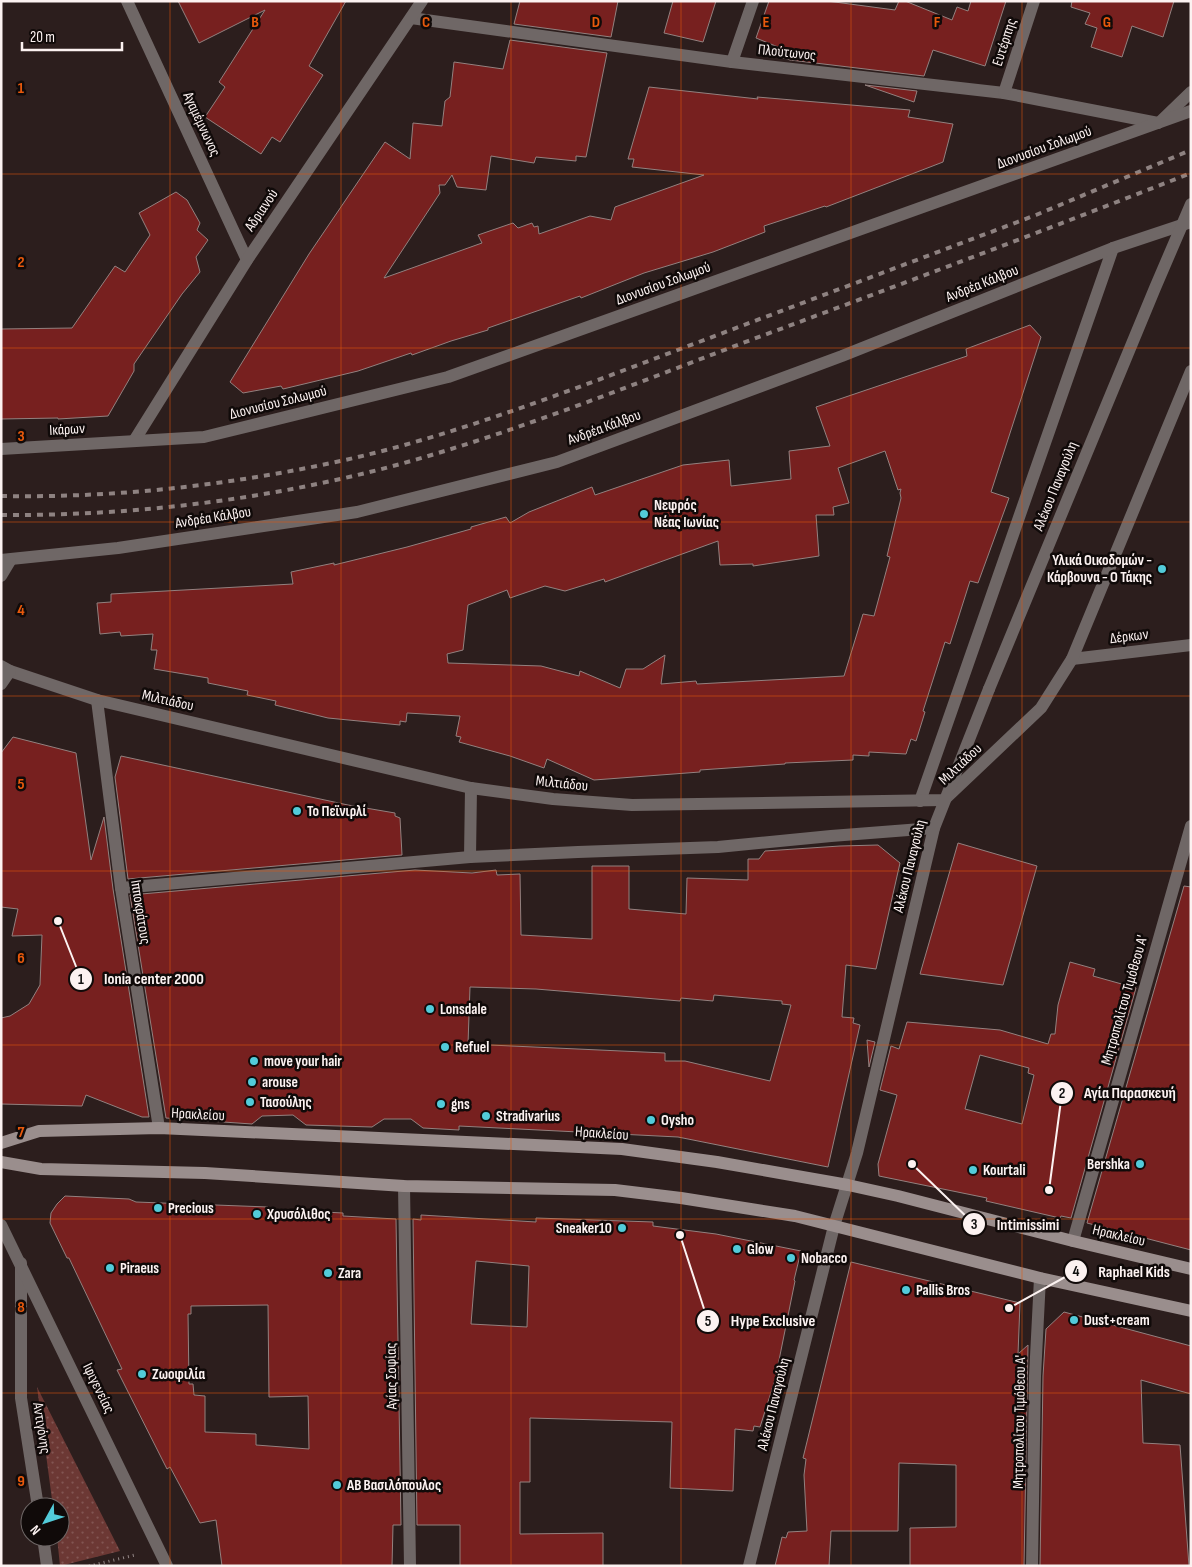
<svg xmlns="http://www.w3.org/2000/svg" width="1192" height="1567" viewBox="0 0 1192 1567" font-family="'Sofia Sans Condensed',sans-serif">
  <defs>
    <pattern id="park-dots" width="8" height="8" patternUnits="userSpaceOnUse" patternTransform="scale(1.25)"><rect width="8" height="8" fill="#6c3834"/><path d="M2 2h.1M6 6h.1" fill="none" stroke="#825552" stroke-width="1.8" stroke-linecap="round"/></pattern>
  </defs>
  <rect width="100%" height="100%" fill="#2c1e1d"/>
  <!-- park -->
  <path fill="url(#park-dots)" d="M37 1387 120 1551 60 1566 57 1537H60V1507H53Z"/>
  <!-- building -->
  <g fill="#77201f" stroke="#93817f" fill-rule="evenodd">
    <path d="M178 1H346L309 66 323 75 280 142 272 137 261 154 205 117 225 87 219 82 265 10 199 43Z"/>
    <path d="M520 1H618L611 37 514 24Z"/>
    <path d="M673 1H716L703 42 664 33Z"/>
    <path d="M769 1H827L895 10 899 1H905L952 20 957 7 968 11 971 1H1006L985 66 933 50 924 76 790 60 774 55 778 47 756 38Z"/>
    <path d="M1072 1H1174L1163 37 1132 26 1122 57 1091 47 1097 28 1085 24 1090 13 1071 7Z"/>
    <path d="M510 40 607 53 586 157 576 156V161L536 157 534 163 491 156 486 190 457 187 452 175 445 185H439L440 193 384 278 482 243 478 235 513 223 518 228 532 223 534 227 538 226 539 234 590 216 611 220 615 207 704 175 632 167 634 159H628L649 87 758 99 757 97 910 110 908 117 953 124 943 162 826 207 825 206 764 226 765 232 713 252 644 273 581 298 580 296 488 328V330L451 341 412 355 411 353 358 371 283 389 281 386 243 393 230 382 309 254 385 142 410 159 413 123 442 126 445 101 450 97 454 62 503 69Z"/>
    <path d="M865 85 917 91 914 102Z"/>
    <path d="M176 192 187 200 200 223 197 230 208 240 196 257 200 272 182 294 134 364V371L108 416 58 419V418L1 419V329L72 328 115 266 125 272 150 235 139 213Z"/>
    <path d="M1030 325 1041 337 991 492 1009 498 978 583 970 581 950 644 945 642 923 711 925 712 916 741 911 739 906 754 869 752V756L853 755V760L785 763V764L700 770V772L594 780 547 759 544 768 510 756 459 742 461 737 456 736 460 716 407 713 406 722 400 721V725L328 718 275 705 276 701 247 695 248 691 208 683V678L154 669 157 650H151L153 634 121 636 120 632 100 634 97 603 111 602V594L293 584 291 572 334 563V565L407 547 471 529V527L506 517 510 523 529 512 592 487 595 495 683 465 729 460 731 486 791 479 789 451 830 446 816 407 967 356 966 349ZM885 451 898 490 901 489 900 493 901 498 887 556 890 557 874 616 863 614 844 676 697 684 696 681 661 684 665 655 643 669H626L620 688 580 671 579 676 541 666 448 663 447 654 463 650 468 605 507 590 510 598 545 586 565 591 604 579 605 582 718 541 720 565 753 564V566L819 556 816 515H834L833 507 849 503 838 468Z"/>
    <path d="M13 737 76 753 91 860 104 817 113 889 149 1117H142L86 1095 82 1106 1 1104V1018L10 1016 29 1004 40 985 42 935 12 936 18 909 1 907V753Z"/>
    <path d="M121 756 348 805 395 813V816L400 818 402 855 128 879 115 777Z"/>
    <path d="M958 843 1037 866 1003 985 920 974Z"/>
    <path d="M878 845 900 863 876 969 846 965 842 1017 854 1018 853 1023 860 1025 828 1167 678 1137 459 1126V1130L423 1128 411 1119H384L372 1127 306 1125 293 1115 262 1116 252 1124 166 1118 130 895 415 870 472 873 496 870 497 875 520 874 521 935 592 939V866H629V909L686 914 687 878 748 880V859H759L765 851 840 846ZM470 987 536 989 680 1001 681 998 713 1001 714 995 782 1001V1004L791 1005 770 1081 685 1061H665V1053L468 1044Z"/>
    <path d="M1184 886 1191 887V1250L1087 1223Z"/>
    <path d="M1070 962 1095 969 1093 976 1136 988 1071 1218 1061 1216 1060 1218 986 1201 987 1198 879 1176 878 1164 897 1095 880 1090 891 1046 899 1049 907 1022 1000 1030 1048 1044 1051 1034H1055L1058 1005ZM980 1055 1029 1068 1028 1073 1034 1075 1022 1124 965 1109Z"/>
    <path d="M867 1040 875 1042 869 1067Z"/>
    <path d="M65 1196 129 1199 136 1202 268 1207V1209L343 1213V1216L396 1219 401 1525H393L392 1566H222L216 1520 200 1523 170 1467 167 1469 117 1370 122 1369 69 1258H67L50 1223 51 1213 57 1204ZM268 1305 269 1397 308 1396 309 1449 256 1445V1434L205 1432V1396L194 1395 193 1384H189L188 1314H191V1306Z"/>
    <path d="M421 1215 536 1222V1218L653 1222V1226L716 1234 801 1251 794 1280 795 1281 775 1380 760 1427 754 1426 753 1431 735 1429 733 1491 670 1488 672 1422 530 1418V1482H520V1534L603 1533V1566H460V1525H417L413 1219 421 1220ZM476 1261 529 1266 527 1327 471 1324Z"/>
    <path d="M851 1262 1020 1303 1018 1354 1028 1345 1024 1566H910V1528L956 1527V1465L899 1463 898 1531H831L829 1566H775L782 1537 786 1538 788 1532 807 1531 804 1475 806 1459 803 1458Z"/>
    <path d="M1064 1312 1191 1346V1394L1141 1380 1143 1443 1180 1445 1189 1566H1040L1043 1376 1046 1329Z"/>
  </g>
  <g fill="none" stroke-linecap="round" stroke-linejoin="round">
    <!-- path -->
    <path stroke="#948887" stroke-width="3" stroke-dasharray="1 4" stroke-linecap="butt" d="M89 1566 135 1555"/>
    <!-- pedestrian -->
    <g stroke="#6f6766" stroke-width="12">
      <path d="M920 801 1113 248"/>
      <path d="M470 857 471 788"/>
      <path d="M121 888 470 857 578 852 718 847 831 836 934 828"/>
    </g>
    <!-- minor -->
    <g stroke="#6f6766" stroke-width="12">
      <path d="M127 1 247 260"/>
      <path d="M411 18 732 62 1004 93 1158 123"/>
      <path d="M732 62 753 1"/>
      <path d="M1004 93 1034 1"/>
      <path d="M1162 120 1191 92"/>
      <path d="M134 441 247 260 422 1"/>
      <path d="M1 449 204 437 448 377 1191 111"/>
      <path d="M1 560 118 548 357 512 557 462 842 356 1113 248 1191 222"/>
      <path d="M1 576 10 561"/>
      <path d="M1072 659 1191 645"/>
      <path d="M1 666 10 671 97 700 471 788 553 799 632 805 944 800 1041 708 1072 659 1191 371"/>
      <path d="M1 684 10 671"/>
      <path d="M97 700 121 888 159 1128"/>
      <path d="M404 1186 410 1566"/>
      <path d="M1073 1241 1191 826"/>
      <path d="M21 1263V1398L38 1507"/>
      <path d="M43 1537 47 1566"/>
      <path d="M1032 1566 1035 1376 1040 1278"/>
    </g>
    <!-- tertiary -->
    <g stroke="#6f6766" stroke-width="12">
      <path d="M1 1225 167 1566"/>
      <path d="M749 1566 834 1226 857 1153 934 828 989 689"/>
    </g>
    <!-- secondary -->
    <g stroke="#9a8e8d" stroke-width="12">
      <path d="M1 1143 39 1131 159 1128 622 1149 717 1162 848 1185 898 1196 1073 1241 1191 1269"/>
      <path d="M1 1162 41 1169 205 1173 404 1186 615 1190 681 1198 795 1216 1040 1278 1191 1311"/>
    </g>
    <!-- rail -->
    <g stroke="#8e8281" stroke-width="4" stroke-dasharray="6 6" stroke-linecap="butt">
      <path d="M1 496C112 498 223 486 331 463 422 444 511 412 598 380L1036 215 1191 150"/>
      <path d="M1 515C136 516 274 499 404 463 518 431 629 386 740 344 891 288 1041 232 1191 173"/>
    </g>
    <!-- tertiary-bridge -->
    <path stroke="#6f6766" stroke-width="12" d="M989 689 1155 288 1191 204"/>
  </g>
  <!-- grid -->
  <path fill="none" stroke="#e8590c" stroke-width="1" stroke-opacity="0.55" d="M170 1V1566M341 1V1566M511 1V1566M681 1V1566M851 1V1566M1022 1V1566M1 174H1191M1 348H1191M1 522H1191M1 696H1191M1 871H1191M1 1045H1191M1 1219H1191M1 1393H1191"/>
  <!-- markers -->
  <g fill="#52cbd9" stroke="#100a09" stroke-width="2">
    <circle cx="644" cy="514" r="5"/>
    <circle cx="1162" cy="569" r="5"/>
    <circle cx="297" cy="811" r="5"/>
    <circle cx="430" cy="1009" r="5"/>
    <circle cx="445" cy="1047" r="5"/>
    <circle cx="254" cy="1061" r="5"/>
    <circle cx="252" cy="1082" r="5"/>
    <circle cx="250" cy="1102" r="5"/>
    <circle cx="441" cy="1104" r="5"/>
    <circle cx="486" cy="1116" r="5"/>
    <circle cx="651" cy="1120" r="5"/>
    <circle cx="1140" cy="1164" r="5"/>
    <circle cx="973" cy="1170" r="5"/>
    <circle cx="158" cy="1208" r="5"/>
    <circle cx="257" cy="1214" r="5"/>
    <circle cx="622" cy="1228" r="5"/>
    <circle cx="737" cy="1249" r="5"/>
    <circle cx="791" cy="1258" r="5"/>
    <circle cx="110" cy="1268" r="5"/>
    <circle cx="328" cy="1273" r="5"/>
    <circle cx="906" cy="1290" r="5"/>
    <circle cx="1074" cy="1320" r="5"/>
    <circle cx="142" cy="1374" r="5"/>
    <circle cx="337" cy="1485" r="5"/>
  </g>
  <g text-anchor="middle" stroke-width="5" stroke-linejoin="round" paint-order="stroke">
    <!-- street labels -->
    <g font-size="15" fill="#fcf2f1" stroke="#100a09">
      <text transform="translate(1004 42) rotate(-72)" y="5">Ευτέρπης</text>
      <text transform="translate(787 52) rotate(6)" y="5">Πλούτωνος</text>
      <text transform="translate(202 124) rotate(65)" y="5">Αγαμέμνωνος</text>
      <text transform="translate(1044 147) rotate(-20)" y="5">Διονυσίου Σολωμού</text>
      <text transform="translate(261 210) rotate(-56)" y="5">Αδριανού</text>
      <text transform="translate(663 283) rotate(-20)" y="5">Διονυσίου Σολωμού</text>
      <text transform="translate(982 283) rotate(-22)" y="5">Ανδρέα Κάλβου</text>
      <text transform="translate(278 402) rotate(-14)" y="5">Διονυσίου Σολωμού</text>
      <text transform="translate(604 427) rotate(-20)" y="5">Ανδρέα Κάλβου</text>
      <text transform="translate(67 429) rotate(-3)" y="5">Ικάρων</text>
      <text transform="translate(1055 486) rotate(-68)" y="5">Αλέκου Παναγούλη</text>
      <text transform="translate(213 517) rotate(-9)" y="5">Ανδρέα Κάλβου</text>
      <text transform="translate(1129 636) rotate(-7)" y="5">Δέρκων</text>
      <text transform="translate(168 700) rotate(13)" y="5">Μιλτιάδου</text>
      <text transform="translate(960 764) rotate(-43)" y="5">Μιλτιάδου</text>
      <text transform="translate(562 783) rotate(6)" y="5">Μιλτιάδου</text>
      <text transform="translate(909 866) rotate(-76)" y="5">Αλέκου Παναγούλη</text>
      <text transform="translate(141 912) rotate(81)" y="5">Ιπποκράτους</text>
      <text transform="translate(1124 1000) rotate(-74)" y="5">Μητροπολίτου Τιμόθεου Α'</text>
      <text transform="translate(198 1114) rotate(3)" y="5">Ηρακλείου</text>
      <text transform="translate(602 1133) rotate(4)" y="5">Ηρακλείου</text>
      <text transform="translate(1119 1235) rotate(13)" y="5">Ηρακλείου</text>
      <text transform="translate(391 1376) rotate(-91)" y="5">Αγίας Σοφίας</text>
      <text transform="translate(99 1388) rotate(64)" y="5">Ιφιγενείας</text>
      <text transform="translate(773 1404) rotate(-76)" y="5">Αλέκου Παναγούλη</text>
      <text transform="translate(1019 1422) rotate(-89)" y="5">Μητροπολίτου Τιμόθεου Α'</text>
      <text transform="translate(42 1428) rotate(81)" y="5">Αντιγόνης</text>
    </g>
    <!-- poi labels -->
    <g font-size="15" font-weight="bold" fill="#fcf2f1" stroke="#100a09" text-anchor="start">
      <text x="654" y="510">Νεφρός<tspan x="654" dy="17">Νέας Ιωνίας</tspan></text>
      <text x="1152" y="565" text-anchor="end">Υλικά Οικοδομών -<tspan x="1152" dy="17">Κάρβουνα - Ο Τάκης</tspan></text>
      <text x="307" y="816">Το Πεϊνιρλί</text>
      <text x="440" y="1014">Lonsdale</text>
      <text x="455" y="1052">Refuel</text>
      <text x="264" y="1066">move your hair</text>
      <text x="262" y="1087">arouse</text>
      <text x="260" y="1107">Τασούλης</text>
      <text x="451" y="1109">gns</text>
      <text x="496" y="1121">Stradivarius</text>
      <text x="661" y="1125">Oysho</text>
      <text x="1130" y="1169" text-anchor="end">Bershka</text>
      <text x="983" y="1175">Kourtali</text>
      <text x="168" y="1213">Precious</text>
      <text x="267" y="1219">Χρυσόλιθος</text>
      <text x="612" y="1233" text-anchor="end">Sneaker10</text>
      <text x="747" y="1254">Glow</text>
      <text x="801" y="1263">Nobacco</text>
      <text x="120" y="1273">Piraeus</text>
      <text x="338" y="1278">Zara</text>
      <text x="916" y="1295">Pallis Bros</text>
      <text x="1084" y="1325">Dust+cream</text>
      <text x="152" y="1379">Ζωοφιλία</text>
      <text x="347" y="1490">ΑΒ Βασιλόπουλος</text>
    </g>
  </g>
  <g font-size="16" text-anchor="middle" font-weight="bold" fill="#e8590c" stroke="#100a09" stroke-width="5" stroke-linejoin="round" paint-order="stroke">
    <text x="255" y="27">B</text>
    <text x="426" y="27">C</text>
    <text x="596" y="27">D</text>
    <text x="766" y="27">E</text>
    <text x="937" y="27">F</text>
    <text x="1107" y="27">G</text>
    <text x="21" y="93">1</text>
    <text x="21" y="267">2</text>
    <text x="21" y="441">3</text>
    <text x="21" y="615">4</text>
    <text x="21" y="789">5</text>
    <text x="21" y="963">6</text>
    <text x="21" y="1137">7</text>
    <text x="21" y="1312">8</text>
    <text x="21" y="1486">9</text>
  </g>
  <!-- callouts -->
  <path fill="none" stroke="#fcf2f1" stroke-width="2" d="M58 921L81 979M1049 1190L1062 1093M912 1164L974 1224M1009 1308L1076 1271M680 1235L708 1321"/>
  <g fill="#fcf2f1" stroke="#100a09" stroke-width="2">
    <circle cx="58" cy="921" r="5"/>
    <circle cx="1049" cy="1190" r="5"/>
    <circle cx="912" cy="1164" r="5"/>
    <circle cx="1009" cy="1308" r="5"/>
    <circle cx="680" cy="1235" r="5"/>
    <circle cx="81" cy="979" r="12"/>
    <circle cx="1062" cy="1093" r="12"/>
    <circle cx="974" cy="1224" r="12"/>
    <circle cx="1076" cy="1271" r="12"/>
    <circle cx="708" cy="1321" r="12"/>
  </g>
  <g font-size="15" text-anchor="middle" font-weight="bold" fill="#111">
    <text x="81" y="984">1</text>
    <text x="1062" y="1098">2</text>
    <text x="974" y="1229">3</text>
    <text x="1076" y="1276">4</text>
    <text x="708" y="1326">5</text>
  </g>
  <g font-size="16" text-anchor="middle" font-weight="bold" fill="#fcf2f1" stroke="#100a09" stroke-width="5" stroke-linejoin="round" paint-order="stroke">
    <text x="154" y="984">Ionia center 2000</text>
    <text x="1130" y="1098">Αγία Παρασκευή</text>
    <text x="1028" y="1230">Intimissimi</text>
    <text x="1134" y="1277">Raphael Kids</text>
    <text x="773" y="1326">Hype Exclusive</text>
  </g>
  <!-- border -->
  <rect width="1192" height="1567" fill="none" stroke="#fcf2f1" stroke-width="5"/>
  <!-- north arrow -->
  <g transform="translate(45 1522) rotate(230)"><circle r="24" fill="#100a09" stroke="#6e6766"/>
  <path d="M0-4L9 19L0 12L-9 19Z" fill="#52cbd9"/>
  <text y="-8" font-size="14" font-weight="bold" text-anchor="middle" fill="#fcf2f1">N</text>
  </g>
  <!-- scale -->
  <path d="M22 42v8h100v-8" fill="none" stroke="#fcf2f1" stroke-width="2.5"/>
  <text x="30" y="42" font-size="15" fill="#fcf2f1" stroke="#100a09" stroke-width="4" paint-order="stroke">20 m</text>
</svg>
